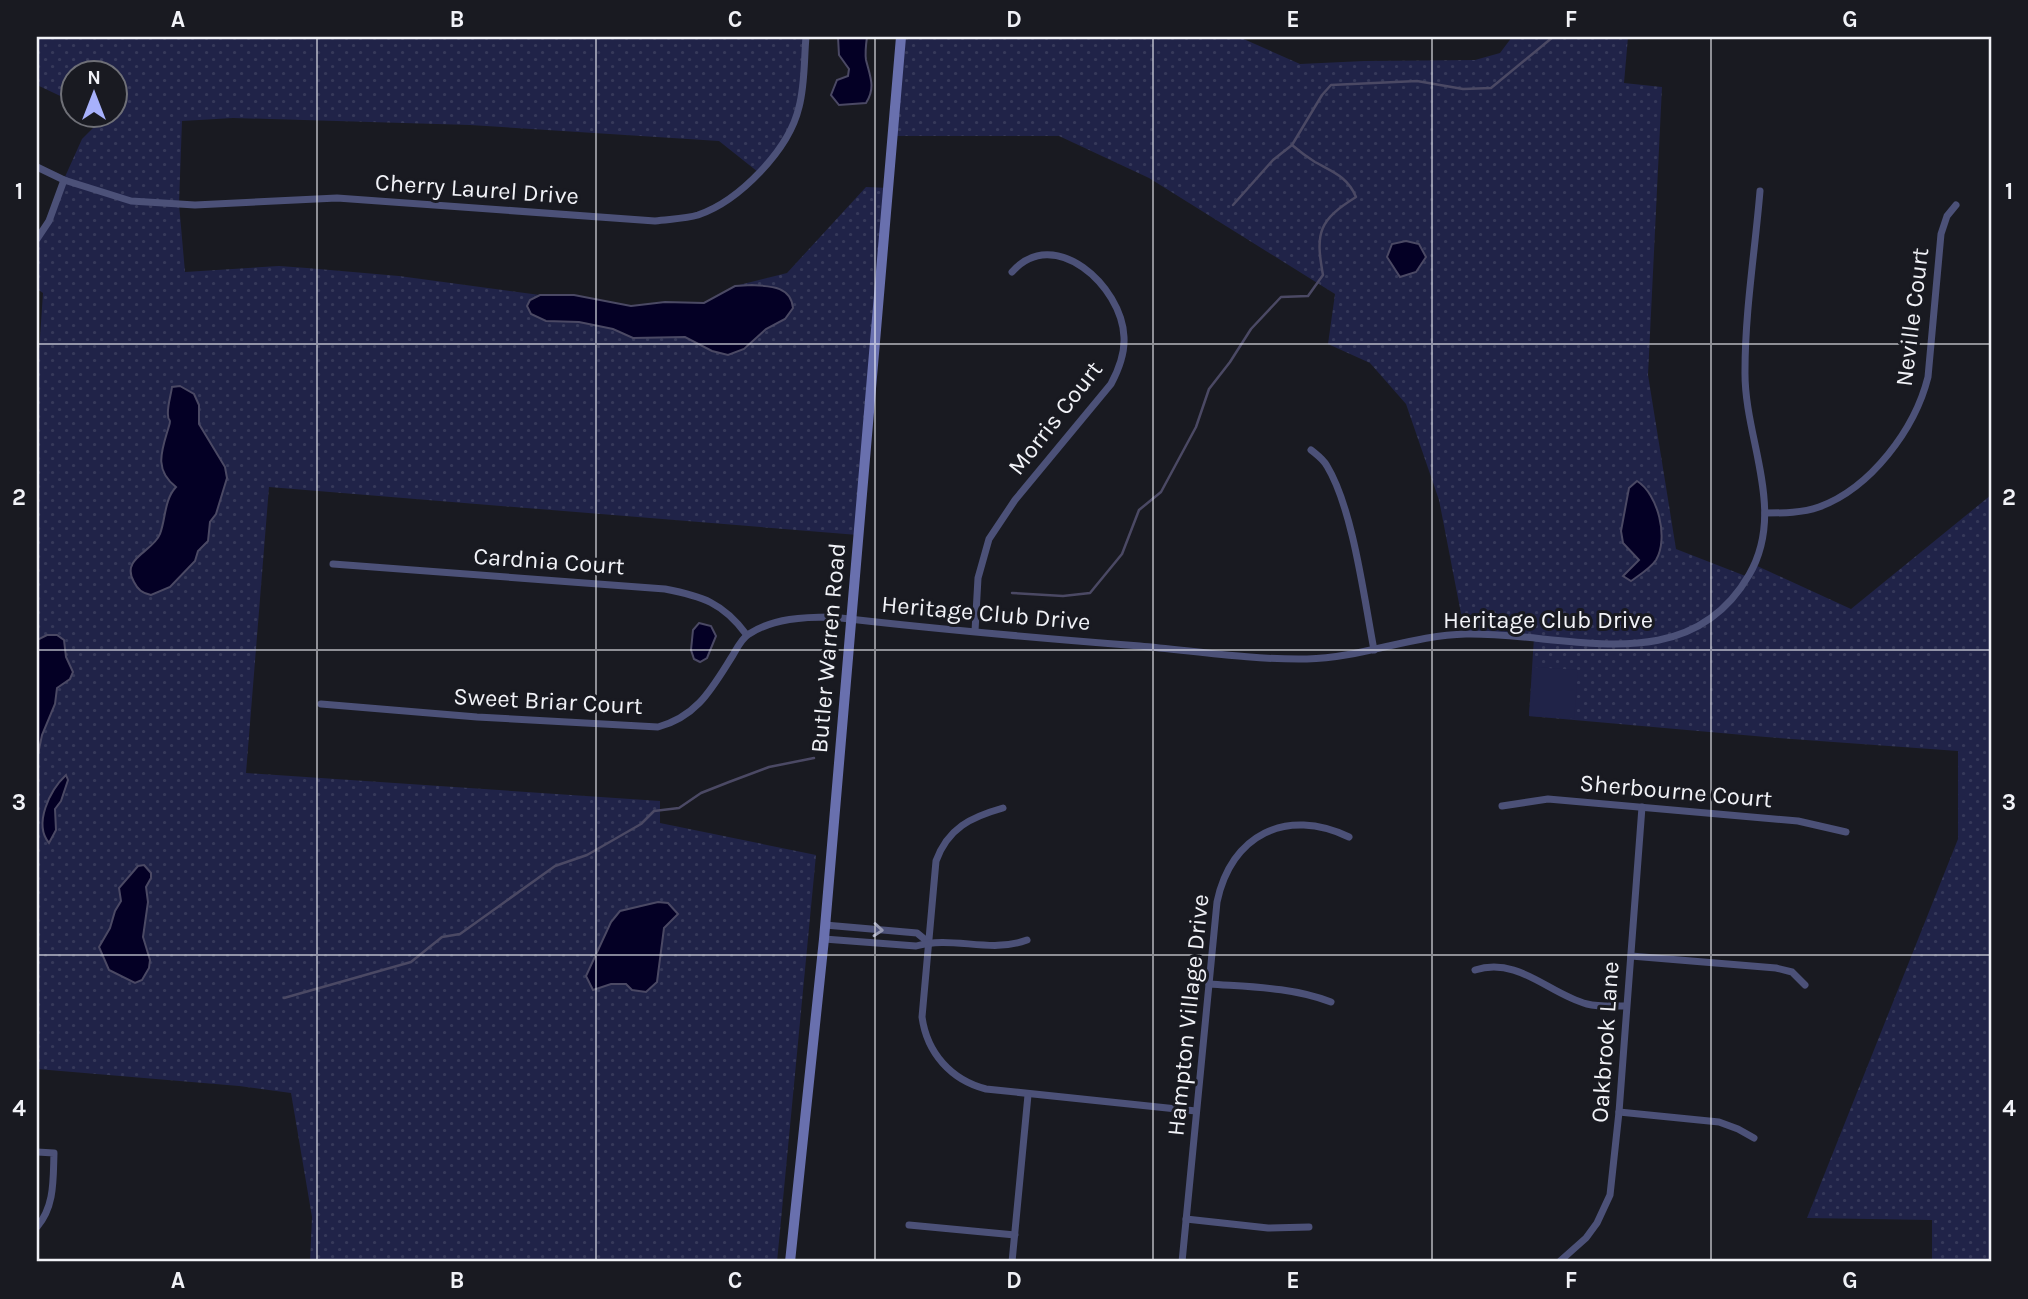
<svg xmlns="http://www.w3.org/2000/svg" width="2028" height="1299" viewBox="0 0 2028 1299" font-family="Karla,sans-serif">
  <defs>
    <pattern id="grass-dots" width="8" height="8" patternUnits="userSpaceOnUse" patternTransform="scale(1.75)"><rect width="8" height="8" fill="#202348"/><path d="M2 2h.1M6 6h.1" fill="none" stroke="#36395a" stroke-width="1.8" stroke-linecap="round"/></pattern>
  </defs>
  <rect width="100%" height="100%" fill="#191a21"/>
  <!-- grass -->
  <g fill="url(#grass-dots)">
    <path d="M37 37H806L799 108 784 141 758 172 719 141 470 125 233 118 182 121 179 204 185 272 279 266 307 268 399 276 540 295H574L631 306 665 302 704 303 735 286 787 273 866 187 889 188 858 535 269 487 246 773 660 801V823L816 855 777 1262H310L312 1217 291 1093 239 1086 37 1069V382L43 293 37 289V239L82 139 104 117 103 116H116V74H74L73 102 37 85Z"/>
    <path d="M901 37H1239L1300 64 1364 61 1475 60 1500 53 1512 37H1628L1624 83 1662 87 1648 375 1676 549 1748 577 1755 565 1851 609 1991 495V1262H1932V1220L1807 1218 1958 839V751L1766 737 1529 716 1534 637 1465 634 1439 500 1406 404 1370 363 1328 344 1335 294 1149 178 1059 136H892Z"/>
  </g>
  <!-- park -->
  <path fill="#202348" d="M1533 667 1578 670 1574 719 1529 716Z"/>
  <!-- water -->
  <g fill="#040025" stroke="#4b4964" stroke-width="2">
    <path d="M838 37H867C866 44 865 53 866 60 870 76 876 88 866 103L839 105 831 95 837 80 848 76 849 69 839 55Z"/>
    <path d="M1406 241 1419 244 1426 257 1416 272 1400 277 1387 257 1392 244Z"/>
    <path d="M752 285C770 286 791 286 793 308L785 319 766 329 744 349 728 355 712 351 685 337 633 338 613 329 579 322 546 321 531 314 527 306 530 300 540 295H574L631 306 665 302 704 303 735 286Z"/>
    <path d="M180 386 194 394 199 405V424L225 467 227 478 216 514 210 522 208 541 198 551 195 561 170 587 151 595C142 593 138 590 134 582 120 558 153 552 160 534 166 518 164 500 176 487 153 469 162 450 169 426 172 417 168 423 168 415 167 407 171 395 172 387Z"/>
    <path d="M1637 481C1658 494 1669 538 1656 560 1651 568 1638 576 1631 581L1623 576 1639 560 1623 543 1621 531 1629 488Z"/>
    <path d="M699 623 711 626 716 636 707 658 700 662 694 659 691 650 693 630Z"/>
    <path d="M47 635H57L64 640 66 657 73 672 70 679 57 688 55 704 42 735 37 759V640Z"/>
    <path d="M66 775 68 780 61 801 55 809 56 830 49 843C33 824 50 790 66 775Z"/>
    <path d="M144 865 151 873V878L146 887 148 902 143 937 150 960 149 968 142 980 135 983 109 970 99 947 110 928 115 911 121 901 119 888 138 866Z"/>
    <path d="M658 902 668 903 678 914 664 928 657 982 646 992 632 990 626 984H611L593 990 586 976 611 922 620 911Z"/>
  </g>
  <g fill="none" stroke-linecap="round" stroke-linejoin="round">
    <!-- stream -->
    <g stroke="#4b4964" stroke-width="2.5">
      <path d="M1233 205 1273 160 1292 145 1322 95 1331 85 1417 81 1463 89 1491 88 1553 37"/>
      <path d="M1012 593 1063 596 1090 593 1122 554 1139 510 1161 492 1196 427 1209 389 1230 362 1251 329 1281 297 1308 296 1323 275C1315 232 1319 220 1356 197 1348 177 1333 172 1315 162 1307 157 1299 151 1292 145"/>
      <path d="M284 998 411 962 442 937 460 934 555 866 587 855 641 824 654 811 679 808 701 793 729 782 769 767 814 758"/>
    </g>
    <!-- minor -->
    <g stroke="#4c5178" stroke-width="7">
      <path d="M37 167 64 180 131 201 195 205 337 198 655 221C669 219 685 219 698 215 739 201 789 150 799 107 805 85 804 59 806 37"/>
      <path d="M37 239 49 221 64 180"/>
      <path d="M1311 450C1317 455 1323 459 1327 466 1353 509 1364 598 1374 650"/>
      <path d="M1765 513C1784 513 1802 513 1819 507 1871 488 1915 429 1928 377L1941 234 1947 216 1956 205"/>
      <path d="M333 564 665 589C702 596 723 603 746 634"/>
      <path d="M975 631 978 578 989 539 1015 500 1111 384C1119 369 1125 354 1124 337 1122 286 1054 224 1012 272"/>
      <path d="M321 704 477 717 658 727C698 716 712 688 733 655 737 648 742 638 749 634 774 618 804 617 832 617 934 629 1037 638 1140 646 1195 651 1252 660 1307 659 1361 658 1412 635 1466 634 1565 632 1687 682 1749 575 1787 510 1744 439 1745 371 1745 311 1755 251 1760 191"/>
      <path d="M1502 806 1548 799 1798 821 1846 832"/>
      <path d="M1003 808C971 817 948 828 936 861L922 1017C927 1053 951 1080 986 1089L1196 1111"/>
      <path d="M825 925 917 933 928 942"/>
      <path d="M824 939 916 946C952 935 990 954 1027 940"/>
      <path d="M1631 956 1776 968 1792 972 1805 985"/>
      <path d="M1475 970C1518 956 1549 994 1587 1004 1599 1007 1613 1006 1626 1006"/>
      <path d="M1209 984C1250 987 1292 987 1331 1002"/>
      <path d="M1619 1112 1719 1122 1738 1129 1754 1138"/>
      <path d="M37 1152 54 1153C53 1179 55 1206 37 1227"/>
      <path d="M1186 1219 1268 1228 1309 1227"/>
      <path d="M909 1225 1015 1235"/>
      <path d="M1012 1262 1028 1095"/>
      <path d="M1182 1262 1217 902C1231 835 1286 807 1349 837"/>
      <path d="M1559 1262 1586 1238 1597 1223 1610 1195 1619 1112 1642 807"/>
    </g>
    <!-- secondary -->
    <path stroke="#6970ae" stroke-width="10" d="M790 1262 824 939 901 37"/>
  </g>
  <!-- one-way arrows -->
  <defs><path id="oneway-chevron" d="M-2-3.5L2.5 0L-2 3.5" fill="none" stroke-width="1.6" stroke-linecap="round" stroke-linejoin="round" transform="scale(1.75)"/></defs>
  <use stroke="#9699b1" href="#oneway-chevron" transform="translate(878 930) rotate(5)"/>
  <!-- grid -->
  <path fill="none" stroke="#f1f2f7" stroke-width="2" stroke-opacity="0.55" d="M317 37V1262M596 37V1262M875 37V1262M1153 37V1262M1432 37V1262M1711 37V1262M37 344H1991M37 650H1991M37 955H1991"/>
  <g text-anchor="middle" stroke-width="6" stroke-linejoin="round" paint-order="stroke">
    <!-- street labels -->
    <g font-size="24" fill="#f1f2f7" stroke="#191a21">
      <text transform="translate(477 189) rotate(4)" y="8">Cherry Laurel Drive</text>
      <text transform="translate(1912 317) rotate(-83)" y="8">Neville Court</text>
      <text transform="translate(1055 418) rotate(-52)" y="8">Morris Court</text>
      <text transform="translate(549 561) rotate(4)" y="8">Cardnia Court</text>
      <text transform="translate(986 613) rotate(5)" y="8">Heritage Club Drive</text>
      <text x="1548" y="628">Heritage Club Drive</text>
      <text transform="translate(828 648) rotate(-85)" y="8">Butler Warren Road</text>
      <text transform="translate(548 701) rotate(3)" y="8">Sweet Briar Court</text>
      <text transform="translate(1676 791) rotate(5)" y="8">Sherbourne Court</text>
      <text transform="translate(1188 1015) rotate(-84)" y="8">Hampton Village Drive</text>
      <text transform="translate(1605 1042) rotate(-86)" y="8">Oakbrook Lane</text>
    </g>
  </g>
  <!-- border -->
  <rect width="2028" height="1299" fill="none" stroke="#191a21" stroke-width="77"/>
  <!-- north arrow -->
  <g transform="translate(94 94)"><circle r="33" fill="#191a21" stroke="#6f7077" stroke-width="2"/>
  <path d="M0-5L12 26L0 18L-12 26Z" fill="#a7b1fc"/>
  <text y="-10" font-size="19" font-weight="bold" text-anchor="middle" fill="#f1f2f7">N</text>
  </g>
  <rect x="38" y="38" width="1952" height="1222" fill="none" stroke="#f1f2f7" stroke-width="2.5"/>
  <g font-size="23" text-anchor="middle" font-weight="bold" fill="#f1f2f7">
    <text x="178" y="27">A</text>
    <text x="457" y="27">B</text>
    <text x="735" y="27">C</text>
    <text x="1014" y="27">D</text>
    <text x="1293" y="27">E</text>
    <text x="1571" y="27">F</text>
    <text x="1850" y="27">G</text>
    <text x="19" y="199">1</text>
    <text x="2009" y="199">1</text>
    <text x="19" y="505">2</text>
    <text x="2009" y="505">2</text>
    <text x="19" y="810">3</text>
    <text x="2009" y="810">3</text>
    <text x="19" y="1116">4</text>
    <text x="2009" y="1116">4</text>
    <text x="178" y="1288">A</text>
    <text x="457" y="1288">B</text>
    <text x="735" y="1288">C</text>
    <text x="1014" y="1288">D</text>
    <text x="1293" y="1288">E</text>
    <text x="1571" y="1288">F</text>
    <text x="1850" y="1288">G</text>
  </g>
</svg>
